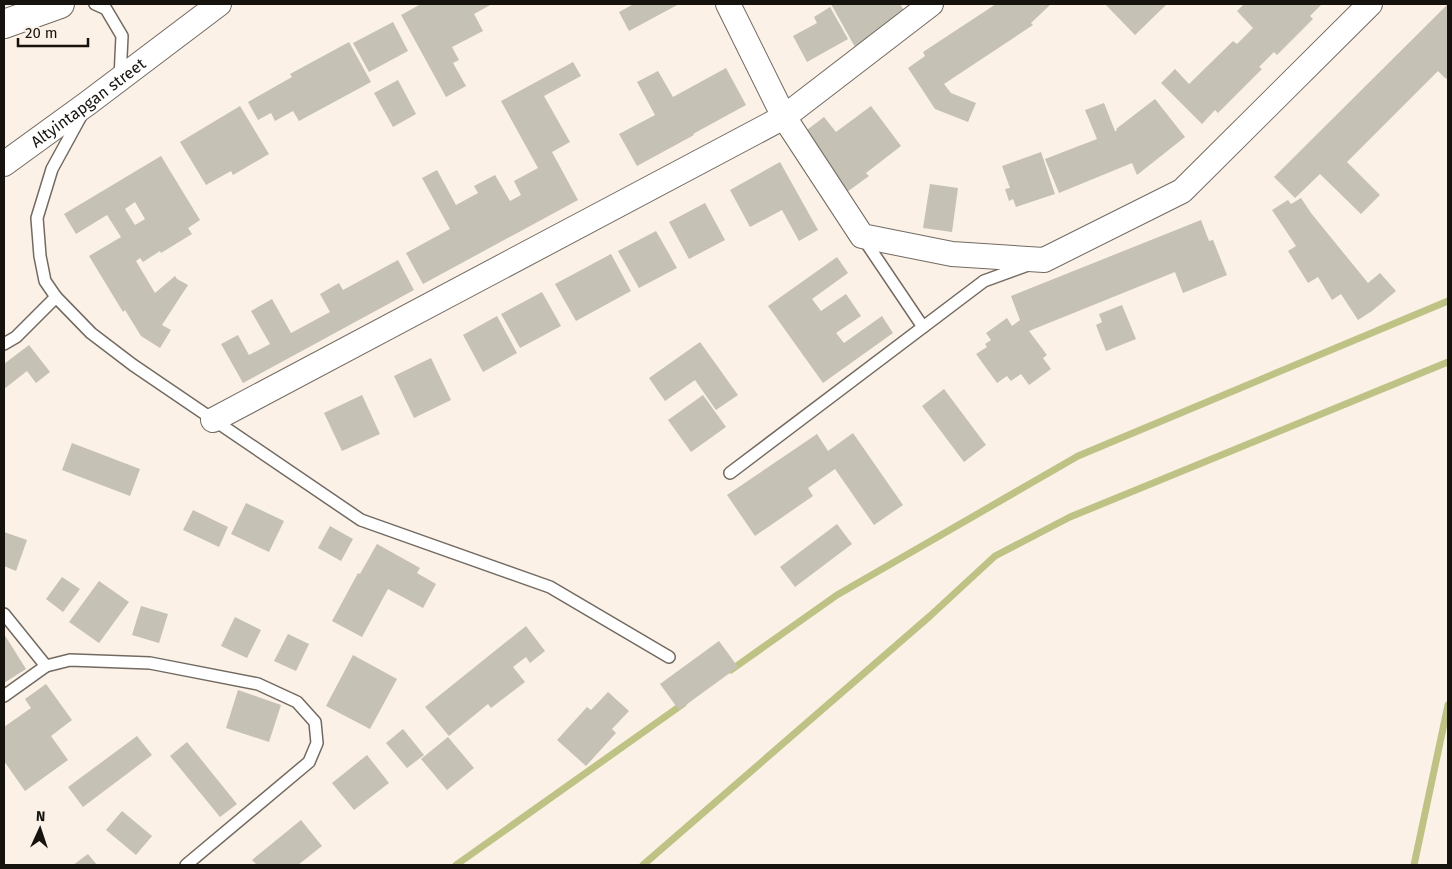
<svg xmlns="http://www.w3.org/2000/svg" width="1452" height="869" viewBox="0 0 1452 869" font-family="'Fira Sans',sans-serif">
  <rect width="100%" height="100%" fill="#fbf1e7"/>
  <g fill="none" stroke-linecap="round" stroke-linejoin="round">
    <!-- stream -->
    <g stroke="#bec385" stroke-width="7">
      <path d="M731 670 837 595 1078 456 1448 301"/>
      <path d="M456 865 683 704"/>
      <path d="M643 865 930 616 995 556 1070 517 1448 362"/>
      <path d="M1414 865 1448 705"/>
    </g>
  </g>
  <!-- building -->
  <g fill="#c5c1b4" fill-rule="evenodd">
    <path d="M421 4H492L474 14 483 31 452 47 459 60 453 63 466 86 446 97 401 15Z"/>
    <path d="M634 4H679L629 31 619 12Z"/>
    <path d="M831 4H900L908 17 855 47Z"/>
    <path d="M996 4H1051L1031 23 1033 25 944 84 951 93 976 103 968 122 935 109 908 68 925 56 923 52Z"/>
    <path d="M1105 4H1167L1135 35Z"/>
    <path d="M1244 4H1322L1310 16 1313 19 1277 55 1274 52 1259 67 1262 69 1218 113 1215 110 1202 124 1161 83 1175 69 1189 84 1233 41 1237 44 1253 28 1237 11Z"/>
    <path d="M1448 4V76L1446 79 1438 71 1347 162 1380 195 1361 214 1320 174 1295 198 1274 177Z"/>
    <path d="M830 7 848 39 807 62 793 36 817 23 814 17Z"/>
    <path d="M393 22 408 51 369 72 353 43Z"/>
    <path d="M349 42 371 82 299 121 293 111 275 121 271 113 258 120 248 102 292 77 290 74Z"/>
    <path d="M573 62 581 76 544 96 570 142 552 152 578 200 423 284 406 253 450 229 422 178 437 170 456 205 478 193 474 186 495 175 510 201 521 195 514 181 538 168 501 101Z"/>
    <path d="M726 68 746 105 693 134 694 135 637 166 619 134 655 115 637 82 658 71 673 97Z"/>
    <path d="M398 80 416 114 393 127 374 93Z"/>
    <path d="M1155 99 1185 137 1137 175 1132 163 1059 193 1045 159 1097 139 1085 110 1104 103 1115 131H1117L1116 129Z"/>
    <path d="M240 106 269 154 233 175 231 171 206 185 180 142Z"/>
    <path d="M871 106 901 146 866 173 869 176 847 192 803 133 824 117 836 132Z"/>
    <path d="M1041 152 1055 194 1016 207 1013 199 1009 201 1005 189 1010 188 1002 166Z"/>
    <path d="M161 156 200 220 188 228 192 234 161 253 160 251 143 262 140 258 136 261 155 293 175 276 177 279 188 285 162 325 171 330 160 348 141 336 125 310 123 312 89 256 121 237 107 215 76 234 64 214ZM135 202 145 219 135 225 125 209Z"/>
    <path d="M780 162 818 230 799 241 782 210 750 227 730 190Z"/>
    <path d="M930 184 958 188 952 232 923 228Z"/>
    <path d="M1301 198 1311 213 1368 283 1380 273 1396 291 1372 311 1358 320 1341 294 1332 300 1318 277 1308 283 1288 251 1296 246 1272 210 1288 200 1291 204Z"/>
    <path d="M705 203 725 240 689 259 669 222Z"/>
    <path d="M1201 220 1209 241 1213 240 1227 275 1183 293 1175 272 1029 331 1047 355 1043 358 1051 369 1029 385 1021 374 1011 381 1007 376 997 383 976 354 987 347 985 344 991 340 986 333 1007 318 1012 326 1020 320 1011 296Z"/>
    <path d="M656 231 677 268 639 288 618 251Z"/>
    <path d="M611 254 631 291 576 321 555 284Z"/>
    <path d="M837 257 848 273 812 299 821 311 846 294 861 316 836 333 844 343 882 316 893 333 823 383 768 306Z"/>
    <path d="M398 260 414 290 243 383 221 344 238 335 249 355 270 344 251 311 272 299 291 333 330 312 320 294 339 283 343 290Z"/>
    <path d="M542 292 561 326 520 348 501 314Z"/>
    <path d="M1122 305 1136 339 1106 351 1096 325 1102 322 1099 314Z"/>
    <path d="M497 316 517 353 483 372 463 335Z"/>
    <path d="M700 342 738 395 716 410 695 380 665 401 649 378Z"/>
    <path d="M29 345 50 372 36 383 27 371 4 389V364Z"/>
    <path d="M431 358 451 400 414 418 394 376Z"/>
    <path d="M944 389 986 445 964 462 922 406Z"/>
    <path d="M362 395 380 434 342 451 324 413Z"/>
    <path d="M703 395 726 427 691 452 668 420Z"/>
    <path d="M853 433 903 505 874 525 835 469 808 488 813 496 755 536 727 495 817 434 828 451Z"/>
    <path d="M72 443 140 469 130 496 62 470Z"/>
    <path d="M246 503 284 521 269 552 231 534Z"/>
    <path d="M193 510 228 527 219 547 183 530Z"/>
    <path d="M837 524 852 544 795 587 780 567Z"/>
    <path d="M330 526 353 539 341 561 318 548Z"/>
    <path d="M4 532 27 540 16 571 4 566Z"/>
    <path d="M377 544 420 568 417 573 436 584 423 608 388 589 362 637 332 621 358 573 360 574Z"/>
    <path d="M62 577 80 589 63 612 46 599Z"/>
    <path d="M99 581 129 602 99 643 69 622Z"/>
    <path d="M141 606 168 614 159 643 132 635Z"/>
    <path d="M235 617 261 630 247 658 221 646Z"/>
    <path d="M526 626 545 651 530 663 526 657 513 667 525 682 491 708 488 704 449 736 425 707Z"/>
    <path d="M4 634 26 669 4 683Z"/>
    <path d="M288 634 309 644 296 671 274 661Z"/>
    <path d="M719 641 738 667 679 710 660 684Z"/>
    <path d="M353 655 397 679 370 729 326 706Z"/>
    <path d="M46 684 72 720 51 736 68 760 25 791 4 761V727L31 708 25 699Z"/>
    <path d="M238 690 281 705 269 742 226 728Z"/>
    <path d="M608 692 629 711 612 729 616 733 586 766 557 740 587 707 591 710Z"/>
    <path d="M403 729 424 755 407 768 386 743Z"/>
    <path d="M137 736 152 755 83 807 68 787Z"/>
    <path d="M448 737 474 768 447 790 421 759Z"/>
    <path d="M187 742 237 804 220 817 170 756Z"/>
    <path d="M367 755 389 783 354 810 332 783Z"/>
    <path d="M122 811 152 836 136 855 106 830Z"/>
    <path d="M301 820 322 846 298 865H257L252 860Z"/>
    <path d="M88 854 97 865H73Z"/>
  </g>
  <g fill="none" stroke-linecap="round" stroke-linejoin="round">
    <!-- lane casing -->
    <g stroke="#726a61" stroke-width="14">
      <g id="lane">
        <path d="M95 4 106 9 122 36 120 78"/>
        <path d="M863 238 923 327"/>
        <path d="M56 297 45 281 40 256 37 218 52 169 81 116"/>
        <path d="M4 344 16 337 56 297 91 333 133 365 361 520 550 587 669 657"/>
        <path d="M730 473 984 281 1028 265"/>
        <path d="M4 614 46 666 70 660 150 663 258 684 297 702 315 722 317 743 309 762 186 865"/>
        <path d="M4 696 46 666"/>
      </g>
    </g>
    <!-- street casing -->
    <g stroke="#726a61" stroke-width="26">
      <g id="street">
        <path d="M728 4 784 117 862 236 952 254 1044 260 1182 191 1370 4"/>
        <path id="s1" d="M4 164 88 103 219 4"/>
        <path d="M213 420 784 117 931 4"/>
      </g>
    </g>
    <!-- secondary casing -->
    <g stroke="#726a61" stroke-width="30">
      <path id="secondary" d="M4 24 60 4"/>
    </g>
    <!-- lane -->
    <use href="#lane" stroke="#fff" stroke-width="11"/>
    <!-- street -->
    <use href="#street" stroke="#fff" stroke-width="24"/>
    <!-- secondary -->
    <use href="#secondary" stroke="#fff" stroke-width="28"/>
  </g>
  <g text-anchor="middle" stroke-width="4.5" stroke-linejoin="round" paint-order="stroke">
    <!-- street labels -->
    <g font-size="16" fill="#16130f" stroke="#fbf1e7">
      <text dy="6" stroke="none"><textPath href="#s1" startOffset="104">Altyintapgan street</textPath></text>
    </g>
  </g>
  <!-- border -->
  <rect width="1452" height="869" fill="none" stroke="#16130f" stroke-width="10"/>
  <!-- north arrow -->
  <g transform="translate(40 829) rotate(3)" stroke="#fbf1e7" stroke-width="4" paint-order="stroke">
  <path d="M0-4L9 19L0 12L-9 19Z" fill="#16130f"/>
  <text y="-8" font-size="14" font-weight="bold" text-anchor="middle" fill="#16130f">N</text>
  </g>
  <!-- scale -->
  <path d="M18 38v8h70v-8" fill="none" stroke="#16130f" stroke-width="2.5"/>
  <text x="25" y="38" font-size="15" fill="#16130f" stroke="#fbf1e7" stroke-width="4" paint-order="stroke">20 m</text>
</svg>
